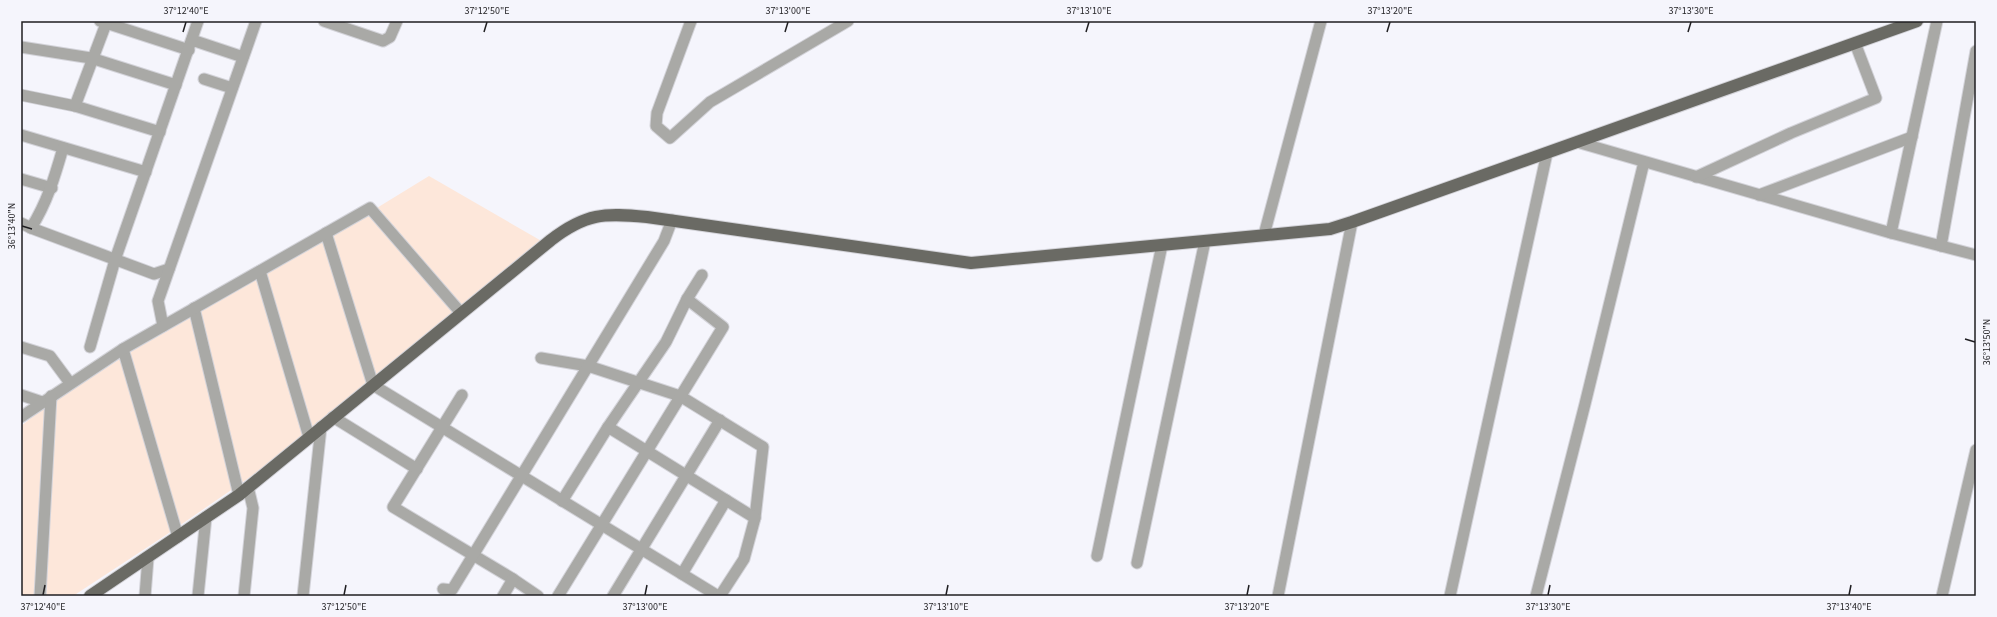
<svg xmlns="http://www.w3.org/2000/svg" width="1997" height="617" viewBox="0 0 1997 617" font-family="'Source Sans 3',sans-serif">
  <rect width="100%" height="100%" fill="#f5f5fc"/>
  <!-- industrial -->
  <path fill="#fde7da" d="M429 176 545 243 266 466 166 535 73 596H21V426L44 408 134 350 305 252Z"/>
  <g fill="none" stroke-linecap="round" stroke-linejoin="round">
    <!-- minor casing -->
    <g stroke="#d3d3d9" stroke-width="13">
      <g id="minor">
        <path d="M100 21 189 50"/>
        <path d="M324 21 383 41 390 37 397 21"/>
        <path d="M691 21 657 113 656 126 670 138 710 102 848 21"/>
        <path d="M192 40 243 57"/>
        <path d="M21 47 91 58 176 85"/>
        <path d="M204 79 232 88"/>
        <path d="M21 95 75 106 160 132"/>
        <path d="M75 106 107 21"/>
        <path d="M21 135 146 172"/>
        <path d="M1577 142 1891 233 1976 255"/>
        <path d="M1696 177 1791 133 1876 98 1855 43"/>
        <path d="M21 179 52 188"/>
        <path d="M1759 195 1912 137"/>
        <path d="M21 223 31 228 154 274 169 269"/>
        <path d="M31 228C47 203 55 176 63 148"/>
        <path d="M326 233 373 385 718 596"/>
        <path d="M1891 233 1937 21"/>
        <path d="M1264 235 1321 21"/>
        <path d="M1941 246 1976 51"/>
        <path d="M260 271 309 437"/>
        <path d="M194 308 239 495"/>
        <path d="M163 326 158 301 256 21"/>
        <path d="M21 347 50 356 70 383"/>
        <path d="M90 347 115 260 198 21"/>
        <path d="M123 349 178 537"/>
        <path d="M541 358 588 366 680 396 763 447 755 518 744 559 720 596"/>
        <path d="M21 395 42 402"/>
        <path d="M462 395 393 507 513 579 538 596"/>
        <path d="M21 417 123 349 370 208 461 313"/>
        <path d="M333 417 417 469"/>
        <path d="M608 427 755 518"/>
        <path d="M562 501 608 427 666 342 687 299 702 275"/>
        <path d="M1097 556 1162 245"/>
        <path d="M1137 563 1205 241"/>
        <path d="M682 574 726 500"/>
        <path d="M443 589 452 590 664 241 672 220"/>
        <path d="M40 596 51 396"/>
        <path d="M145 596 148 558"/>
        <path d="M198 596 206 517"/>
        <path d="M244 596 253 508 248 487"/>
        <path d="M303 596 321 427"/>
        <path d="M503 596 513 579"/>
        <path d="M558 596 723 327 687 299"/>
        <path d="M613 596 720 420"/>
        <path d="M1278 596 1352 222"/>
        <path d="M1450 596 1547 153"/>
        <path d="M1536 596 1585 404 1644 162"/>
        <path d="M1942 596 1976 450"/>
      </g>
    </g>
    <!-- major casing -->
    <g stroke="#d3d3d9" stroke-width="14">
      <path id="major" d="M90 596 239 495 551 240C586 213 604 213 647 217L971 263 1330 229 1352 222 1917 21"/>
    </g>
    <!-- minor -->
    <use href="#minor" stroke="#a9a9a6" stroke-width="11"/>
    <!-- major -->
    <use href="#major" stroke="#6a6a64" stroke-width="12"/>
  </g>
  <!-- ticks -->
  <path fill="none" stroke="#1f1e21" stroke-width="1.5" d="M183 32 186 22M484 32 487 22M785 32 788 22M1086 32 1089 22M1387 32 1390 22M1688 32 1691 22M22 226 32 229M1965 339 1975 342M43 595 45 585M344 595 346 585M645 595 647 585M946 595 948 585M1247 595 1249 585M1548 595 1550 585M1849 595 1851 585"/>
  <!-- border -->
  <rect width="1997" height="617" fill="none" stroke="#f5f5fc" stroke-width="44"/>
  <rect x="22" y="22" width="1953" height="573" fill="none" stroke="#1f1e21" stroke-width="1.5"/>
  <g font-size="10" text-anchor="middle" fill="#1f1e21">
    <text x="186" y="14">37°12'40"E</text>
    <text x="487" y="14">37°12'50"E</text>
    <text x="788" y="14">37°13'00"E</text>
    <text x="1089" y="14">37°13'10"E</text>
    <text x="1390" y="14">37°13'20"E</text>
    <text x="1691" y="14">37°13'30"E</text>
    <text transform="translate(11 226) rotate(-90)" y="4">36°13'40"N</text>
    <text transform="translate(1986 342) rotate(-90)" y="4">36°13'50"N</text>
    <text x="43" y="610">37°12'40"E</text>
    <text x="344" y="610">37°12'50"E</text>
    <text x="645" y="610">37°13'00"E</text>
    <text x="946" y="610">37°13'10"E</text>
    <text x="1247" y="610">37°13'20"E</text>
    <text x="1548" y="610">37°13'30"E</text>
    <text x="1849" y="610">37°13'40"E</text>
  </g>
</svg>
